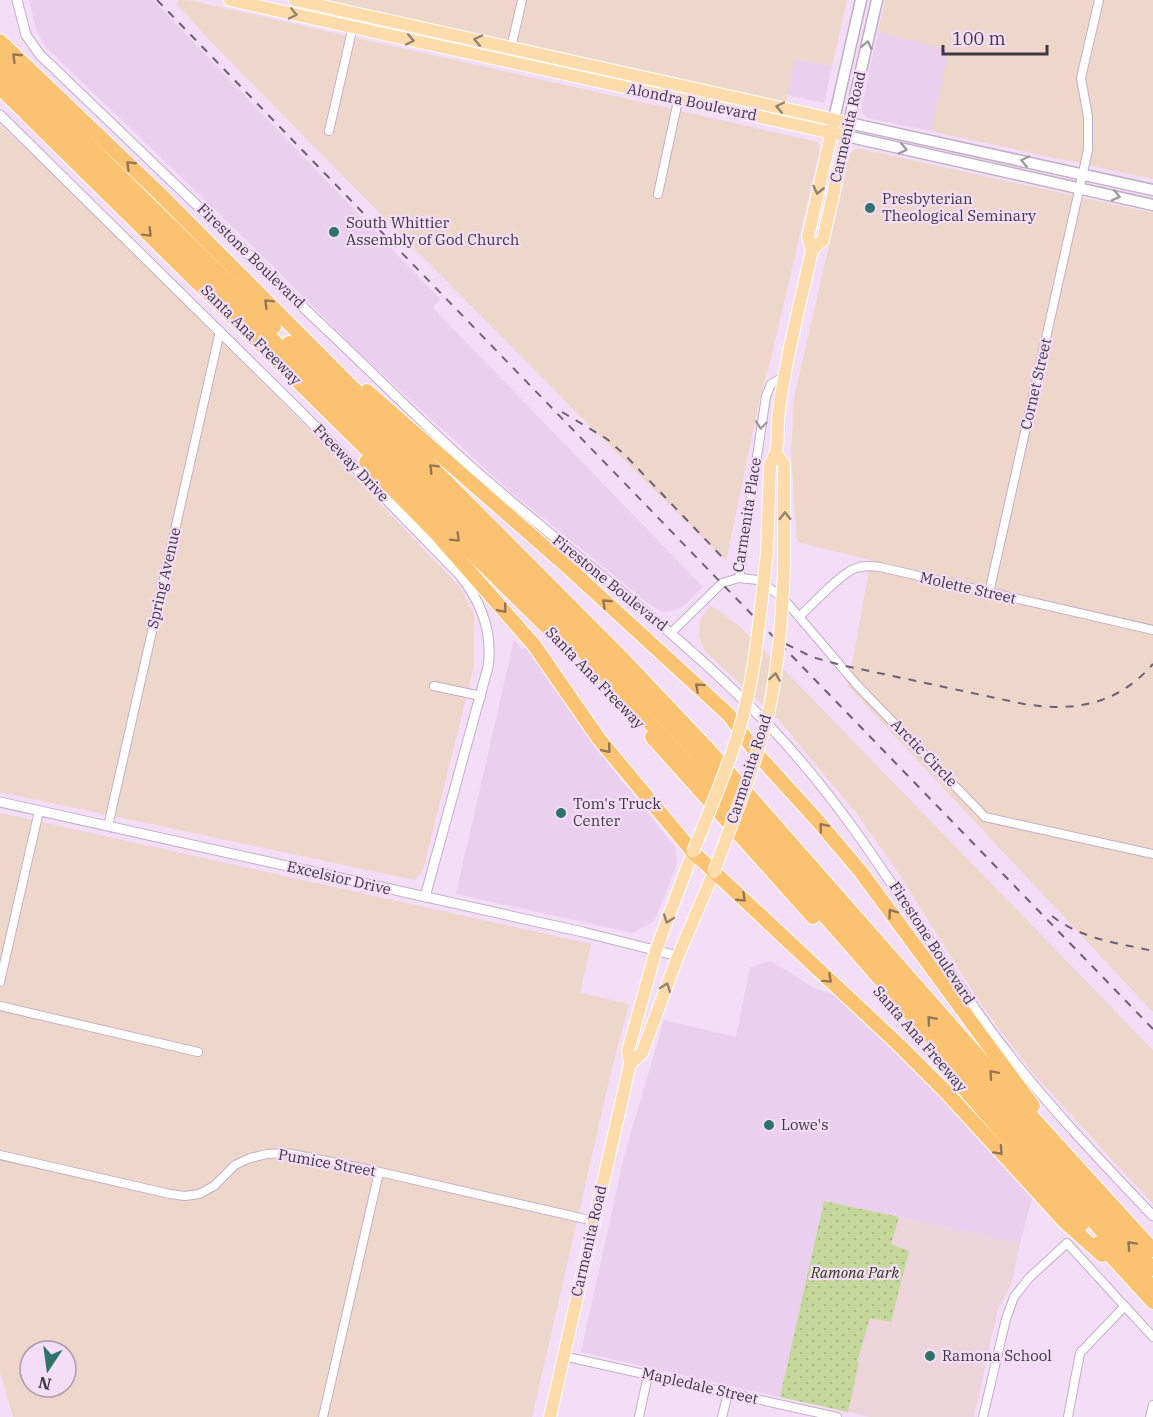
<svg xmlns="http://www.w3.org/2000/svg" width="1153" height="1417" viewBox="0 0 1153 1417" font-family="'IBM Plex Serif',serif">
  <defs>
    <pattern id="park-dots" width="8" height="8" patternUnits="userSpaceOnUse" patternTransform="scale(1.5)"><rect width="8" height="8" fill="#c5d89b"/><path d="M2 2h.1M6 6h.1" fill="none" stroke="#aaba87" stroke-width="1.8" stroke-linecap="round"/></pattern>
  </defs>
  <rect width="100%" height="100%" fill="#f3ddf7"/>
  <!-- built -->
  <g fill="#eacfee">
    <path d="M30 0H153L440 299 433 308 703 587 682 607 672 611 663 612 653 607 505 487 352 346 269 262 46 47 37 32 30 5Z"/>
    <path d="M878 32 950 50 931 131 867 118 861 110Z"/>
    <path d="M795 59 832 66 824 103 787 95Z"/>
    <path d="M514 640 522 650 526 646 594 746 675 847 677 860 676 867 655 920 633 933 456 894Z"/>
    <path d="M771 961 814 988 837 996 943 1099 1032 1198 1020 1243 824 1201 780 1397 581 1352 624 1157 664 1020 736 1037 750 967Z"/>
  </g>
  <!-- industrial -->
  <g fill="#eed6cb" fill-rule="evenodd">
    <path d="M179 0H188L818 142 820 149 770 362 759 402 726 561 582 418 212 43 177 4Z"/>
    <path d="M319 0H847L832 66 795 59 786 102Z"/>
    <path d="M885 0H1153V179L931 131 949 50 878 32Z"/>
    <path d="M0 125 82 202 239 357 460 587 474 614V666L423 870 415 880 0 792Z"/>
    <path d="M856 148 1153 213V1012L848 686 871 560 797 542 791 455 794 398 850 154Z"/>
    <path d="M710 606 718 610 739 626 786 672 1153 1050V1204L1033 1073 1000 1030 977 998 898 872 857 814 779 720 704 650 699 636 700 620Z"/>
    <path d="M0 813 591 944 580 993 629 1004 611 1072 532 1417H13L0 1371ZM30 1351H66V1387H30Z"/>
  </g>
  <!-- education -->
  <path fill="#edd4db" d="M824 1201 1020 1243 1011 1285 998 1309 974 1417H870L780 1397Z"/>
  <!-- park -->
  <path fill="url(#park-dots)" d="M824 1201 899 1217 891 1244 909 1251 891 1322 870 1318 857 1362 859 1363 848 1412 780 1397Z"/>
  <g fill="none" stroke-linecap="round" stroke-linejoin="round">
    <!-- minor casing -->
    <g stroke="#c3aec6" stroke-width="10">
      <g id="minor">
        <path d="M511 48 522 0"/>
        <path d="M329 131 356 13"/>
        <path d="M658 194 679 96"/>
        <path d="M739 578 766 396 771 384 785 376"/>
        <path d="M989 593 1088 150V117L1081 78 1099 0"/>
        <path d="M800 616C813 604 841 573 856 568 864 565 872 566 880 567L1153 630"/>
        <path d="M671 633 722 583 739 578 758 580 783 598 857 685 985 817 1153 854"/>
        <path d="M434 686 481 696"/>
        <path d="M108 826 220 331"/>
        <path d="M0 982 39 811"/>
        <path d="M0 1006 198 1052"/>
        <path d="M0 1155 170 1194 185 1196 199 1194 214 1186 235 1165 250 1158 267 1154 287 1153 371 1170 594 1221"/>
        <path d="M563 1356 837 1417"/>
        <path d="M323 1417 379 1172"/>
        <path d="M639 1417 648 1375"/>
        <path d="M722 1417 728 1393"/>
        <path d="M983 1417 1006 1319 1014 1297 1029 1278 1067 1243 1153 1337"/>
        <path d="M1068 1417 1080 1353 1124 1307"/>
        <path d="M1150 1417 1153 1405"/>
      </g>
    </g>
    <!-- tertiary casing -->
    <g stroke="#c3aec6" stroke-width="11">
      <g id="tertiary">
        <path d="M17 0 26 35 40 55C136 146 231 238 327 330 374 374 420 421 468 464 569 554 681 632 774 731 856 818 914 922 983 1020 1033 1090 1093 1153 1153 1216"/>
        <path d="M0 115 301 412 459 574C481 601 493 632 488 667L425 897"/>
        <path d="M0 802 583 932 678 956"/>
      </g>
    </g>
    <!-- secondary casing -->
    <g stroke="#c3aec6" stroke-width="13">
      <g id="secondary">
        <path d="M877 0 849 123 1153 190"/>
        <path d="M834 119 861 0"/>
        <path d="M846 136 1153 205"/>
      </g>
    </g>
    <!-- primary casing -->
    <g stroke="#fff" stroke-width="14">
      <g id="primary">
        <path d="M230 0 846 136"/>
        <path d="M295 0 849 123 823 240 812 250"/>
        <path d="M777 455 784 464V568"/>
        <path d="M767 553 770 464C780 451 777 436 778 420 784 363 800 306 812 250L808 237 833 126"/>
        <path d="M630 1064 642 1053 678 956 714 872"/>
        <path d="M550 1417 630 1064 628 1051 656 950 693 852"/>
      </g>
    </g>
    <!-- motorway casing -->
    <g stroke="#fff" stroke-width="16">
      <g id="motorway">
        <path d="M0 41 158 192 625 661 710 751 1016 1099 1153 1250"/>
        <path d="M0 58 274 327"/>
        <path d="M0 73 271 338 542 608 745 825 1049 1172 1153 1288"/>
        <path d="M0 88 569 649"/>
        <path d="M289 343C428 481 570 615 702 759 855 926 998 1103 1153 1269"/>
        <path d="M367 391 571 570 729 715 757 754 817 820 861 872 1033 1106"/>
        <path d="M366 462 434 531 534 645 599 739 693 852 899 1045 945 1091 1065 1222 1102 1255"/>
        <path d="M652 737 813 917"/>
        <path d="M931 1051 1082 1224"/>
        <path d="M1099 1243 1153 1302"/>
      </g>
    </g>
    <!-- minor -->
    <use href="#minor" stroke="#fff" stroke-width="8"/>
    <!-- tertiary -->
    <use href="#tertiary" stroke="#fff" stroke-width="9"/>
    <!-- secondary -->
    <use href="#secondary" stroke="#fff" stroke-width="10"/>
    <!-- primary -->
    <use href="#primary" stroke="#fddbaa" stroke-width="12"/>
    <!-- motorway -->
    <use href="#motorway" stroke="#fbc371" stroke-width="14"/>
    <!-- rail -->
    <g stroke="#6d6270" stroke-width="2" stroke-dasharray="8 8" stroke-linecap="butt">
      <path d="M157 0 1153 1029"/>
      <path d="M562 412 607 439 626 456 723 558"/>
      <path d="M786 644 812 657 841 665 1024 704C1075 712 1117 705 1153 664"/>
      <path d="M1052 916C1081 939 1118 943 1153 951"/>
    </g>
    <!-- primary-bridge casing -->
    <g stroke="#fff" stroke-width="14" stroke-linecap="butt">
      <g id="primary-bridge">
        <path d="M693 852C709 812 726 773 739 731 756 674 760 612 767 553"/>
        <path d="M714 872C733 819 756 765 769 710 779 663 782 615 784 568"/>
      </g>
    </g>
    <!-- primary-bridge -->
    <use href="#primary-bridge" stroke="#fddbaa" stroke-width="12"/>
  </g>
  <!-- one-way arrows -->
  <defs><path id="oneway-chevron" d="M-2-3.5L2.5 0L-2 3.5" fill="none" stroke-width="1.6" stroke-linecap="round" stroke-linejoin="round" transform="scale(1.5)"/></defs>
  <g stroke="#948170">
    <use href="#oneway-chevron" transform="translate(293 14) rotate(12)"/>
    <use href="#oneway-chevron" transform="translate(410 40) rotate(12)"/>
    <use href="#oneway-chevron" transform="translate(478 40) rotate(-168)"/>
    <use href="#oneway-chevron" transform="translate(780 107) rotate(-168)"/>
    <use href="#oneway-chevron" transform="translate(818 190) rotate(103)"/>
    <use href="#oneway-chevron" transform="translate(785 516) rotate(-91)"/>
    <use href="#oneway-chevron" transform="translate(775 677) rotate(-81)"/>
    <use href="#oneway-chevron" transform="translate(668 919) rotate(110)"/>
    <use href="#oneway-chevron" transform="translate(666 987) rotate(-69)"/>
  </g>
  <g stroke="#9f9ba0">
    <use href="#oneway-chevron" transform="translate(867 45) rotate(-77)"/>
    <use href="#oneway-chevron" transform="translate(903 149) rotate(13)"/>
    <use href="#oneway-chevron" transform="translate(1025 161) rotate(-168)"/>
    <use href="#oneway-chevron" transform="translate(1116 196) rotate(13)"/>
    <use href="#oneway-chevron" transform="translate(761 425) rotate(97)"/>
  </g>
  <g stroke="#947657">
    <use href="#oneway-chevron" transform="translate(16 57) rotate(-136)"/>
    <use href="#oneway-chevron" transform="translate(130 165) rotate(-136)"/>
    <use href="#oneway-chevron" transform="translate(148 233) rotate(45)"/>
    <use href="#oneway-chevron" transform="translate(268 303) rotate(-135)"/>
    <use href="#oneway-chevron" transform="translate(433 468) rotate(-135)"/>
    <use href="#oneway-chevron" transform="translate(456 538) rotate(45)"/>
    <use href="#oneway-chevron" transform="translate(606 603) rotate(-137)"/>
    <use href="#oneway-chevron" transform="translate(503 609) rotate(50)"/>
    <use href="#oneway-chevron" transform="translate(699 687) rotate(-138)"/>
    <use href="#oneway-chevron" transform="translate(607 749) rotate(50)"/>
    <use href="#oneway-chevron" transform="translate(823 827) rotate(-130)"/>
    <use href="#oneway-chevron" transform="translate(742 898) rotate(43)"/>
    <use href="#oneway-chevron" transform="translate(892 913) rotate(-126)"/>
    <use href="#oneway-chevron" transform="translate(828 979) rotate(42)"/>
    <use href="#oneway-chevron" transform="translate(931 1020) rotate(-131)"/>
    <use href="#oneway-chevron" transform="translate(993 1074) rotate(-131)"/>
    <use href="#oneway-chevron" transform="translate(999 1151) rotate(47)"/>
    <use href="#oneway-chevron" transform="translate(1131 1245) rotate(-133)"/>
  </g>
  <!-- markers -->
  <g fill="#2d736a" stroke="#f3ddf7" stroke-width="2">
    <circle cx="870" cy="208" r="6"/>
    <circle cx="334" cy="232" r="6"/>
    <circle cx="561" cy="813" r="6"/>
    <circle cx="769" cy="1125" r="6"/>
    <circle cx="930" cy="1356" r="6"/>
  </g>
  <g text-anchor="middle" stroke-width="4.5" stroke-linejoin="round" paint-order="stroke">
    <!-- street labels -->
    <g font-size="15" fill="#3f3741" stroke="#f3ddf7">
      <text transform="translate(692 102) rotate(12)" y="5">Alondra Boulevard</text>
      <text transform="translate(848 127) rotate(-77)" y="5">Carmenita Road</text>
      <text transform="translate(251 256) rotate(44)" y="5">Firestone Boulevard</text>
      <text transform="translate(251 335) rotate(45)" y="5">Santa Ana Freeway</text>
      <text transform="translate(1036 384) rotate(-77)" y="5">Cornet Street</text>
      <text transform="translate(351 463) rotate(46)" y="5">Freeway Drive</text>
      <text transform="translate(747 515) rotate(-81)" y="5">Carmenita Place</text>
      <text transform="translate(164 578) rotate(-77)" y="5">Spring Avenue</text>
      <text transform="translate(610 583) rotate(39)" y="5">Firestone Boulevard</text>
      <text transform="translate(968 588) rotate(13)" y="5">Molette Street</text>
      <text transform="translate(595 678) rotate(46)" y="5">Santa Ana Freeway</text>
      <text transform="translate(924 753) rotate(46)" y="5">Arctic Circle</text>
      <text transform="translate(749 769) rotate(-72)" y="5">Carmenita Road</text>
      <text transform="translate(339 878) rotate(13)" y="5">Excelsior Drive</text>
      <text transform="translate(932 943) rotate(57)" y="5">Firestone Boulevard</text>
      <text transform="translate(920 1039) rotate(49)" y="5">Santa Ana Freeway</text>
      <text transform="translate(327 1163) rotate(10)" y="5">Pumice Street</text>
      <text transform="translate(589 1241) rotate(-77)" y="5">Carmenita Road</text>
      <text transform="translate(700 1386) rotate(13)" y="5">Mapledale Street</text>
    </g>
    <!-- poi labels -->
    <g font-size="15" fill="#3f3741" stroke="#f3ddf7" text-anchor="start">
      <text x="882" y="204">Presbyterian<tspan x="882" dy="17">Theological Seminary</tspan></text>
      <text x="346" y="228">South Whittier<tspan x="346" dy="17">Assembly of God Church</tspan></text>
      <text x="573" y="809">Tom's Truck<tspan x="573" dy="17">Center</tspan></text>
      <text x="781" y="1130">Lowe's</text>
      <text x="942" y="1361">Ramona School</text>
    </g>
    <!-- park labels -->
    <g font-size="15" font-style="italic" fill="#2a350c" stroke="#f3ddf7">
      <text x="855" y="1278">Ramona Park</text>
    </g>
  </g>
  <!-- north arrow -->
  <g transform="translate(48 1369) rotate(193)"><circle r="28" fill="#f3ddf7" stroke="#ab9bae" stroke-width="1.5"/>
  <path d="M0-4.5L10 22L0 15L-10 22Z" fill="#2d736a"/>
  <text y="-9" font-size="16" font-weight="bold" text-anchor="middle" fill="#3f3741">N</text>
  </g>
  <!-- scale -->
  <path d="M943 45v9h104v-9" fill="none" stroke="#3f3741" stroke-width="3"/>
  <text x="952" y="45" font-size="18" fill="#3f3741" stroke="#f3ddf7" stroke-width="4.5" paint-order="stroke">100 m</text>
</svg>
